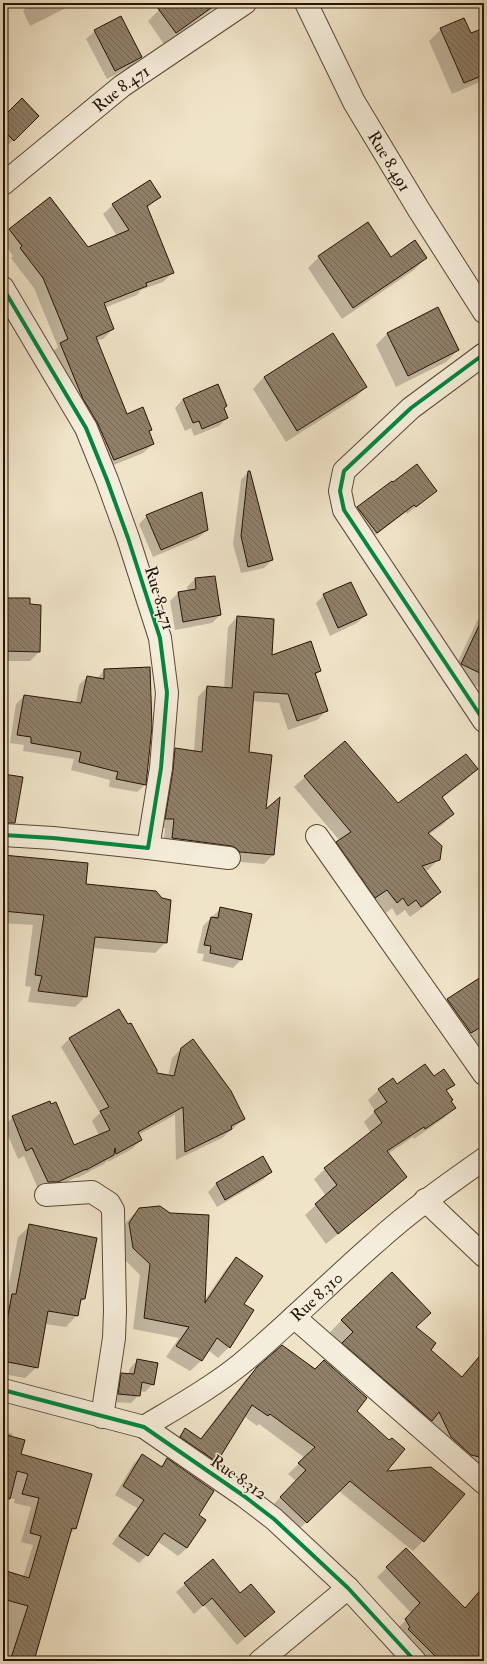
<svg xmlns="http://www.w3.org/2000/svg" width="487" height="1664" viewBox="0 0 487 1664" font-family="'IM FELL Double Pica',serif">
  <defs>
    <pattern id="building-back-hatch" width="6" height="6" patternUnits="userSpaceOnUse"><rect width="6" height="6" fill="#90806a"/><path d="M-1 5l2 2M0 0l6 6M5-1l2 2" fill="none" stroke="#766855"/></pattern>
  </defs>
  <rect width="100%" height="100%" fill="#f0e4c8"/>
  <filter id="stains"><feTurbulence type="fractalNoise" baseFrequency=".005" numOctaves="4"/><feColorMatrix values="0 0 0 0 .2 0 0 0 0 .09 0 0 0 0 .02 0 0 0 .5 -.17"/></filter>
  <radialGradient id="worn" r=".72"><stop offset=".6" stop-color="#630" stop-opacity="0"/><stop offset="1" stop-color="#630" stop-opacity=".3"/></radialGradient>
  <!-- shadow -->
  <g fill="#0003">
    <path d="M30 3H71L64 9 30 26 23 11Z"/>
    <path d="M158 3H221L164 44 148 21 159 10Z"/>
    <path d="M120 18 141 57 133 65 107 79 86 39 95 31Z"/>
    <path d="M441 29 471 35 484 29V80L452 94 429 41Z"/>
    <path d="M38 116 5 148 3 146V118Z"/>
    <path d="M160 197 147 208 173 272 163 282 141 290 137 295 104 308 113 329 103 339 96 341 126 415 151 430 148 433 153 444 143 453 104 469 51 353 58 347 34 288 11 258 13 256 3 242V236L10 229 87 248 117 236 103 214 113 205Z"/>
    <path d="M319 257 426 258 414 270 342 319 308 268Z"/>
    <path d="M438 309 458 350 446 362 396 387 376 345 387 334Z"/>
    <path d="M264 377 366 387 355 398 286 442 253 389Z"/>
    <path d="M183 399 223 408 227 418 219 426 194 436 191 428 185 431 175 408Z"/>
    <path d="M248 472 272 560 264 568 241 573 233 544 241 480Z"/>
    <path d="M436 491 407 514 406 512 368 541 350 516 358 508Z"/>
    <path d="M484 506V514L481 509Z"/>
    <path d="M147 516 207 530 198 538 153 557 139 524Z"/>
    <path d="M195 579 220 615 212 623 175 630 170 601 178 593 188 592 187 587Z"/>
    <path d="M324 595 366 615 357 623 330 636 316 603Z"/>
    <path d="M3 599 39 652 30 661H3Z"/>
    <path d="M484 613V690L452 674 477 621Z"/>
    <path d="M237 617 270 656 320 671 315 676 327 710 317 720 288 730 279 703 252 701 248 753 264 812 273 855 264 864 230 861 163 848 165 828H156L166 758 176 749 194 751 198 697 207 687 224 689 228 627Z"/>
    <path d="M104 670 145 785 137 792 109 787 110 780 71 770 74 759 23 751 24 745 10 743 16 704 24 696 76 703 79 685 87 677 97 679Z"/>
    <path d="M477 769 466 780 442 798 453 814 442 825 428 835 439 859 428 870 424 872 440 892 429 903 410 917 405 910 397 916 392 908 386 913 376 899 364 907 326 853 340 841 294 787 305 777 398 804Z"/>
    <path d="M3 855 85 885 161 899 166 942 155 953 92 948 86 996 75 1007 28 1002 31 987 25 986 33 925 3 923Z"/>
    <path d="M221 908 241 960 233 968 202 961 204 954 197 953 203 926Z"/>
    <path d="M484 975V1070L437 1010 447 1000Z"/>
    <path d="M70 1038 156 1074 168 1076 172 1058 181 1049 244 1119 222 1138 176 1160 175 1115 138 1135 141 1140 132 1149 108 1162V1160L104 1164 77 1178V1177L49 1190 39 1191 24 1156 18 1159 4 1126 13 1117 74 1146 99 1135 92 1121 100 1113 61 1047Z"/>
    <path d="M434 1078 454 1084 446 1092 450 1102 454 1108 444 1118 414 1139 413 1137 388 1154 406 1177 395 1187 326 1244 305 1215 326 1196 314 1179 325 1169 371 1133 364 1122 375 1111 368 1100 379 1090Z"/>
    <path d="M262 1157 271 1172 263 1180 217 1207 208 1192 216 1184Z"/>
    <path d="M139 1209 204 1301 226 1269 236 1258 243 1304 253 1311 229 1347 218 1358 208 1350 201 1361 190 1371 166 1357 179 1338 133 1329 140 1275 123 1258 118 1234 128 1220Z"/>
    <path d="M30 1226 84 1299 79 1304 77 1315 66 1327 45 1324 37 1367 25 1378 3 1374V1315L18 1237Z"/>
    <path d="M342 1320 415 1327 429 1350 461 1377 484 1351V1472L342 1345 330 1332Z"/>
    <path d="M138 1360 153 1384 145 1392 139 1391V1395L131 1403 111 1402 114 1382 122 1374 128 1375 130 1368Z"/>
    <path d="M257 1368 355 1411 384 1472 423 1541 413 1551 339 1491 296 1532 270 1508 296 1481 288 1474 305 1458 259 1424 257 1426 244 1416 216 1461 205 1472 175 1440 186 1429 200 1439 246 1379Z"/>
    <path d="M3 1431 13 1434 11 1437 20 1455 75 1529 69 1535 33 1661H3V1571L23 1577 33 1545 21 1542 31 1507 14 1503 15 1499 3 1497Z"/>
    <path d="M143 1455 160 1467 167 1460 198 1516 187 1548 178 1556 157 1541 147 1555 139 1563 112 1544 137 1508 115 1495 134 1463Z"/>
    <path d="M406 1549 464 1609 484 1586V1661H421L396 1630 412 1614 377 1577Z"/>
    <path d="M212 1561 240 1594 274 1612 237 1645 204 1605 194 1614 176 1592Z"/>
    <path d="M330 1656 335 1661H325Z"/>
  </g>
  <!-- building -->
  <g fill="url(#building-back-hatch)" stroke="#271305">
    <path d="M154 3H218L176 33Z"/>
    <path d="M121 16 142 57 115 71 94 30Z"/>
    <path d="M464 18 471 33 484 28V75L464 83 440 28Z"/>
    <path d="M22 98 39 116 14 141 3 130V117Z"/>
    <path d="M150 180 161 197 147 206 174 273 146 283 147 286 104 303 114 329 96 337 127 414 143 407 152 430 149 431 154 444 114 460 97 422 83 399 60 343 68 339 43 278 20 248 22 246 9 229 50 197 88 247 129 230 112 204Z"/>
    <path d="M368 222 391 257 415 240 427 258 353 308 318 256Z"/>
    <path d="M438 307 459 350 408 376 387 333Z"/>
    <path d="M333 333 367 387 297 431 264 377Z"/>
    <path d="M218 384 227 406 224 408 228 418 202 429 199 421 193 423 183 399Z"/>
    <path d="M417 464 437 491 416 507 414 505 377 533 357 507 392 481 393 482Z"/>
    <path d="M248 471H250L273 560 248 567 241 536Z"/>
    <path d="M202 492 208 530 161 550 146 515Z"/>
    <path d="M215 576 221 615 183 622 178 592 196 589 195 578Z"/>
    <path d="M351 582 367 615 338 628 323 594Z"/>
    <path d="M3 598H30V604L41 605 40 652 3 651Z"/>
    <path d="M484 615V675L461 664Z"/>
    <path d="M237 616 274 619 272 655 311 641 321 671 315 673 328 711 297 721 288 694 254 692 249 752 272 755 266 809 280 797 274 855 240 852 236 848 231 846 172 838 174 819H165L173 770 175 748 202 752 207 686 232 688Z"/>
    <path d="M150 667 152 727 146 785 116 779 118 772 79 762 81 752 31 743V737L17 735 24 695 81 703 87 676 104 679V669Z"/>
    <path d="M345 741 398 803 466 754 478 769 442 797 454 814 428 833 442 846 440 860 422 866 441 892 421 907 416 900 408 906 403 898 397 903 387 890 375 898 336 842 351 832 304 776Z"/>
    <path d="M3 774 23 777 15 823H3Z"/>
    <path d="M3 855 88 863 86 884 156 891 162 898 171 900 167 943 95 937 87 997 38 991 42 976 35 975 44 915 3 911Z"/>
    <path d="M220 907 252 914 242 960 210 953 211 946 204 945 211 917 218 918Z"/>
    <path d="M484 975V1025L471 1033 447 999Z"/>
    <path d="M119 1009 128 1024 131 1023 157 1070V1073L174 1076 181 1048 193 1039 231 1091 245 1119 231 1126 232 1129 185 1152 183 1107 138 1132 142 1140 116 1154 115 1148 114 1155 86 1170V1169L58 1182H48L32 1148 26 1151 12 1116 50 1101 51 1104 56 1102 74 1145 110 1130 100 1111 109 1107 69 1038Z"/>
    <path d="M425 1064 434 1076 444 1069 455 1085 446 1090 453 1100 451 1101 456 1108 425 1129 424 1127 387 1151 407 1177 338 1234 315 1204 337 1185 324 1168 382 1123 374 1111 387 1102 378 1089 393 1078 397 1084Z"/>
    <path d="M263 1156 272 1172 225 1200 216 1183Z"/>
    <path d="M160 1206 170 1213 209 1215 205 1303 236 1257 263 1276 244 1304 254 1310 230 1348 217 1338 202 1361 176 1346 189 1327 144 1318 150 1264 133 1248 129 1223 139 1208Z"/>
    <path d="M29 1224 97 1238 85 1299H81L78 1316 48 1311 38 1368 3 1361V1342L12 1294H16Z"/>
    <path d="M392 1272 431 1313 416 1327 436 1343 431 1350 462 1377 484 1351V1458L471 1455 451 1437 439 1412 432 1421 342 1343 353 1332 341 1320Z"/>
    <path d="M282 1345 315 1369 324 1360 367 1398 357 1411 389 1440 392 1438 405 1449 387 1471 431 1467 465 1494 424 1542 350 1481 307 1523 280 1497 306 1470 298 1463 315 1447 270 1414 268 1416 252 1405 217 1462 180 1437 185 1428 201 1439 257 1367Z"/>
    <path d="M137 1359 158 1363 154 1385 142 1382 140 1396 118 1394 121 1373 134 1374Z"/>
    <path d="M3 1434 25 1440 21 1454 92 1474 76 1529 72 1528 34 1661H10L28 1606 3 1599V1570L29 1578 41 1536 30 1533 39 1498 22 1494 28 1474 17 1471 10 1499 3 1498Z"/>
    <path d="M142 1454 162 1467 167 1458 214 1491 199 1515 206 1520 187 1548 164 1533 148 1556 119 1536 144 1500 123 1486Z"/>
    <path d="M406 1548 465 1608 484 1586V1661H440L408 1629 410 1627 405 1619 420 1603 386 1567Z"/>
    <path d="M213 1559 240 1593 251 1584 275 1612 245 1637 212 1598 203 1606 184 1583Z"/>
  </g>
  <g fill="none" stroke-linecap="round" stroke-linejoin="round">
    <!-- minor casing -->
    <g stroke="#594736" stroke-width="24">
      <g id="minor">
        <path id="s1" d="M306 3 354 102 419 210 484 312"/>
        <path id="s2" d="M3 184 122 86 245 3"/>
        <path d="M3 288 86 428 107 480 128 538 160 638 167 693 161 768 148 848 53 838 3 835"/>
        <path d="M484 354 411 408 344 471 340 491 344 510 484 721"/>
        <path d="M317 836 484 1074"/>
        <path d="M148 848 229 858"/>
        <path d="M46 1195 92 1192 109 1203 113 1210 115 1311 114 1338 102 1417"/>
        <path d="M425 1200 484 1256"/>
        <path d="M294 1317 484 1483"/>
        <path d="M3 1390 144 1427 244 1496 274 1519 348 1588 415 1661"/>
        <path id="s3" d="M144 1427C177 1407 211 1388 241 1364 288 1325 330 1282 376 1242 410 1211 447 1185 484 1159"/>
        <path d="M260 1661 348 1588"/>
      </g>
    </g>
    <!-- minor -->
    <use href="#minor" stroke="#f5eddb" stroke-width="22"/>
    <!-- cycleway casing -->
    <g stroke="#f5eddb" stroke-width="6">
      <g id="cycleway">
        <path d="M3 288 86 428 107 480 128 538 160 638 167 693 161 768 148 848 53 838 3 835"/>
        <path d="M484 354 411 408 344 471 340 491 344 510 484 721"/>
        <path d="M3 1390 144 1427 244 1496 274 1519 348 1588 415 1661"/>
      </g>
    </g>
    <!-- cycleway -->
    <use href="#cycleway" stroke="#00873e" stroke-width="4"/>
  </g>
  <g text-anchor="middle" stroke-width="3" stroke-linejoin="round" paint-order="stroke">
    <!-- street labels -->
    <g font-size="17" fill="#271305" stroke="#f5eddb">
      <text dy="6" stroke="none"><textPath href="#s2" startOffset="152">Rue 8.471</textPath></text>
      <text dy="6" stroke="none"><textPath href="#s1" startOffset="179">Rue 8.491</textPath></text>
      <text transform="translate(160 598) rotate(73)" y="6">Rue 8.471</text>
      <text dy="6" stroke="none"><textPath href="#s3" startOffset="217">Rue 8.310</textPath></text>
      <text transform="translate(239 1477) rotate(35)" y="6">Rue 8.312</text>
    </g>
  </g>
  <!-- margin -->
  <rect width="487" height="1664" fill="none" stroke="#f0e4c8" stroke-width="16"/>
  <rect x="4" y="4" width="479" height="1656" fill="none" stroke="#271305" stroke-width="2"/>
  <rect x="8" y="8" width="471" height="1648" fill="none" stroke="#271305"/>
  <rect width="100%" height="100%" filter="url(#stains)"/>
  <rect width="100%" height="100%" fill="url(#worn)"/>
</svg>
